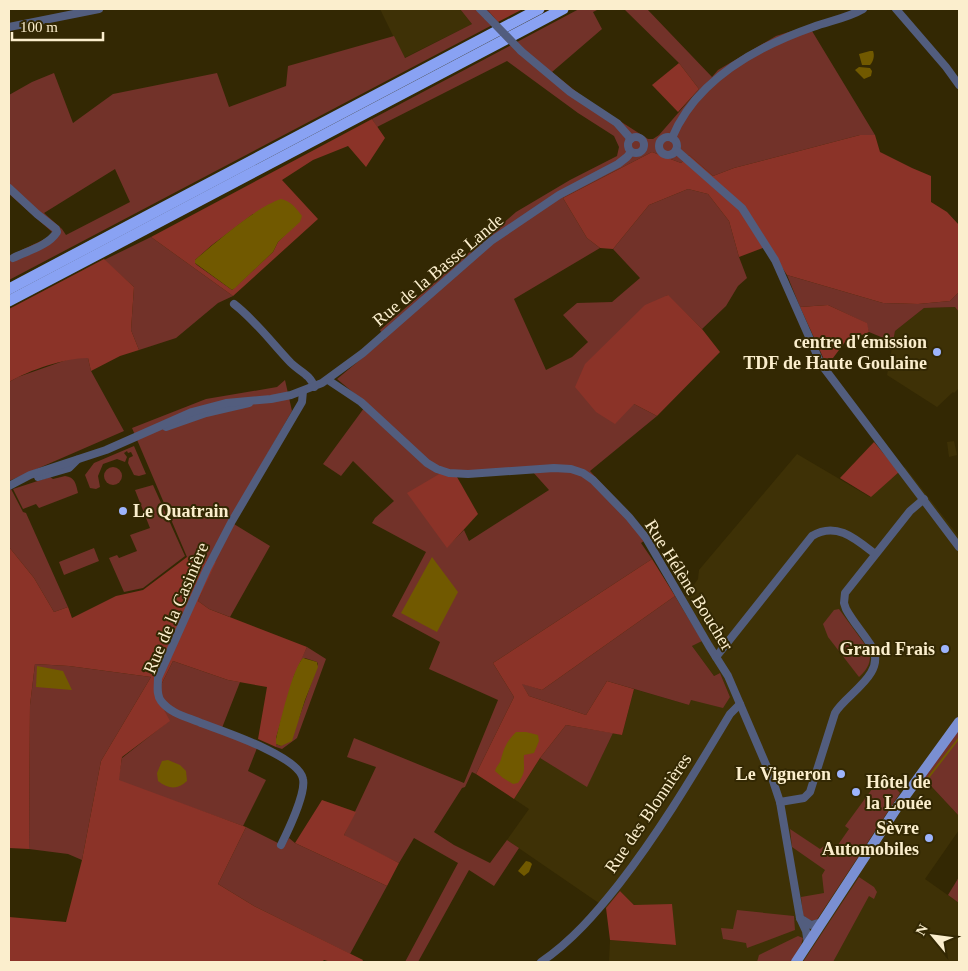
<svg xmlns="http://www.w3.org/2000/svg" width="968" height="971" viewBox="0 0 968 971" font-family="'Times New Roman',serif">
  <rect width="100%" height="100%" fill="#332803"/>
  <!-- built -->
  <g fill="#3e3106">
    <path d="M380 9H460L472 24 404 58Z"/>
    <path d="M955 307 959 312V388L954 393 953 392 937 407 887 375 895 331 924 308Z"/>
    <path d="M954 441 957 455 949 457 947 442Z"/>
    <path d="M797 454 870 497 905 467 959 537V715L918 772 959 816V830L925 879 959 903V962H609L610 940 675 945 620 891 606 908 507 840 529 809 514 799 540 758 587 786 613 733 622 735 634 689 689 705 690 700 730 697 720 673 714 676 692 646 702 640 675 596 679 594 685 597 698 579 699 570Z"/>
  </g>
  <!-- green -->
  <g fill="#723229" fill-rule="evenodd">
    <path d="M460 9H487L498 22 9 280V256L47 238 52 232 9 194V95L32 82 54 73 73 123 113 94 217 73 229 107 286 86 288 66 394 36 405 58 472 24ZM115 169 130 202 66 235 62 229 44 213Z"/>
    <path d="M579 9H599L593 12 602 29 552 72 584 98 648 139H653L659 135 699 89 679 63 624 9H647L712 77 718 70 776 36 811 25 812 31 875 135H860L734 168 713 176 689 155 681 163 652 152 563 198 587 238 600 248 514 299 546 370 572 357 588 342 563 315 577 303 612 302 640 278 613 249 649 205 688 189 708 194 729 221 739 257 747 278 738 286 726 306 702 329 667 295 634 404 657 416 590 471 650 537 641 543 652 559 493 663 514 697 476 774 472 772 465 787 462 788 434 832 454 845 490 863 507 840 519 848 494 886 469 870 418 962H405L458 863 414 838 399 863 350 840 344 835 376 767 347 757 354 738 464 783 498 700 429 669 440 642 392 616 426 552 372 523 375 518 394 501 353 461 341 476 323 464 367 404 337 379 385 339 380 330 516 212 570 180 617 156 619 147 614 136 578 113 507 61 377 127 372 119ZM532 471 549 490 469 541 464 530 447 547 440 473Z"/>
    <path d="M151 237 233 296 218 303 176 338 139 350 131 330 134 287 104 260Z"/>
    <path d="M787 275 883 303 918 304 950 301 959 292V312L955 307 924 308 895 331 893 342 869 332 866 323 828 305 800 307Z"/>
    <path d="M72 358H88L91 371 124 431 9 481V382L18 377Z"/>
    <path d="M285 380 292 411 229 521 270 546 230 617 209 609 198 601 215 562 187 557 132 428 206 399 277 387Z"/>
    <path d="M134 446 146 474 139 476 134 475 128 463 129 458 133 456 131 452 128 453 127 451 124 453 127 457 125 462 117 459 103 464 98 476 100 487 96 489 90 488 85 475 94 463Z"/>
    <circle cx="113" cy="476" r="9"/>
    <path d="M65 476C75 477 76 484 78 493L39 508 36 504 23 509 13 489 50 477 53 479Z"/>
    <path d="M153 485 185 556 143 588 124 592 109 558 117 555 119 558 137 551 130 535 150 528 135 490Z"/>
    <path d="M11 489 23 512 26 513 68 607 54 612 34 578 9 547V490Z"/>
    <path d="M94 548 99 561 64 575 59 562Z"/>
    <path d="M675 596 702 641 692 646 714 676 720 673 730 697 723 708 691 700 689 705 607 681 586 715 529 696 521 683 542 690Z"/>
    <path d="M839 609 869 650C872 661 868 669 859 677L828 637 823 624 834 610Z"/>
    <path d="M307 647 326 659 297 738 282 749 276 747V744L281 746 299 718 318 664 317 662 305 658 300 661Z"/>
    <path d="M173 661 228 680 240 682 220 733 257 748 248 771 266 780 243 826 118 781 122 758 169 721 156 695Z"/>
    <path d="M35 664 69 666 151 677 101 761 82 860 68 854 29 849 30 705Z"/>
    <path d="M959 715V816L918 772Z"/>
    <path d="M566 725 613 733 587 787 540 758Z"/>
    <path d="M883 774 900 793 816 921 809 920 803 915 801 897 824 893 822 875 825 870 792 847 790 829 820 849 824 846 833 852 849 829 845 826Z"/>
    <path d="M246 827 284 846 289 838 295 843 387 886 350 954 254 906 218 884Z"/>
    <path d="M859 877 874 887 877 892 874 899 869 896 833 962H803Z"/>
    <path d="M959 877V903L948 895Z"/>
    <path d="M737 910 794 916 795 930 747 948 746 943 723 939 721 928 733 929Z"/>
    <path d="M798 936 803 938 801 945 791 962H757L759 955Z"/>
  </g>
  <!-- forest -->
  <g fill="#8b3328" fill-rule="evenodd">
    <path d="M487 9H523L498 22Z"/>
    <path d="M679 63 699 89 678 112 652 85Z"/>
    <path d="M372 119 385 138 366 167 348 146 313 160 282 180 318 219 233 296 151 237ZM253 214 286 234 278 242 273 252 232 290 197 265 195 263V260L212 245Z"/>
    <path d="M860 135H875L880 152 912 168 931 176V202L947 212 959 225V292L950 301 918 304 883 303 787 275 768 246 739 257 729 221 708 194 688 189 649 205 613 249 600 248 587 238 563 198 652 152 681 163 689 155 713 176 734 168Z"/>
    <path d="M104 259 134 287 131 330 139 350 120 356 91 371 88 358C64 358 30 370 9 382V309Z"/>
    <path d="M668 295 702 329 720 352 657 416 634 404 615 424 596 412 575 387 585 364 645 305Z"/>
    <path d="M828 305 867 323 869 332 845 342 827 366 800 307Z"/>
    <path d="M874 442 899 472 871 497 840 478Z"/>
    <path d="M441 473 457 477 478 514 447 548 407 493Z"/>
    <path d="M9 547 34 578 54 612 68 607 72 618 116 596 143 590 187 557 216 562 198 601 209 609 307 647 294 676 276 738V747L258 739 267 687 228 680 173 661 156 695 170 721 122 757 119 780 246 827 218 884 254 906 363 960 362 962H331L324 960 322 962H9V917L66 922 82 860 101 761 151 677 69 666 35 664 30 705 29 849 9 848Z"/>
    <path d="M652 559 675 596 542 690 522 684 529 696 586 715 607 681 634 689 622 735 566 725 540 758 514 799 476 774 514 697 493 663Z"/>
    <path d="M322 800 356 812 344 835 399 863 387 886 295 843Z"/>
    <path d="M620 891 634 905 672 904 676 945 610 940 606 908Z"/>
  </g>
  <!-- water -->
  <g fill="#715900">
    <path d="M870 51H873C875 56 873 62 870 65H862L859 54Z"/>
    <path d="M859 67 870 68 872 71 871 76 864 79 855 70Z"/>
    <path d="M281 199C291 201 296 208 302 216L300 222 278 242 273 252 235 288 232 290 195 263V260C216 242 256 207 281 199Z"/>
    <path d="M432 557 458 592 437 632 401 613Z"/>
    <path d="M303 658 317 662 318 667 305 700 292 741 281 746 276 744V739C280 723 293 667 303 658Z"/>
    <path d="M37 666 63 671 72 690 36 687Z"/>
    <path d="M516 732H526L538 735 539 741 534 753 524 755C523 767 527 771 518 783L513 784 503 778 495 771C496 766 500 764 501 759 504 748 507 741 516 732Z"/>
    <path d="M168 760 180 765 186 771 187 781C178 790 168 789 158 781L157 773 162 761Z"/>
    <path d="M526 861 530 862 532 864 529 872 524 876 518 871Z"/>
  </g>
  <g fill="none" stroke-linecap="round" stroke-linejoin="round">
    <!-- stream -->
    <path stroke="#715900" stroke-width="2" d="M928 778 959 738"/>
    <!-- minor -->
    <g stroke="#525d7e" stroke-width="8">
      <path d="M480 9 488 17"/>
      <path d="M896 9 946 67 959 85"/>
      <path d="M9 27 99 9"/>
      <path d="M521 51 570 92 617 123 631 139"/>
      <circle cx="636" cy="145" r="8"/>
      <circle cx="668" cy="146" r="9"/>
      <path d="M672 138C696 80 756 47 813 27 829 21 848 18 863 9"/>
      <path d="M676 150 742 208 775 260 821 364 959 547"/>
      <path d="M9 188 37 214 56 229 57 232C48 246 27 251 13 258"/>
      <path d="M234 304C256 321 272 343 291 363 299 371 311 375 314 387"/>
      <path d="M328 380 361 402 427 463 437 469 449 473 468 474 554 468 571 469 583 473 593 480 629 517 646 538 709 646 728 676 773 781 780 802 800 918"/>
      <path d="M166 427 206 413 249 403"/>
      <path d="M38 477 69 468 77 460"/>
      <path d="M9 486 30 475 106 450 192 412 226 403 271 399 291 395 322 383 363 353 491 241 559 195 618 164 627 157 631 152"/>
      <path d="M716 657 812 536C836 521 856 539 875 554"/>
      <path d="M780 802 804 798 810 792 835 713C846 694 887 674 872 647 864 634 853 622 846 609L844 603 845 593 910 511 924 499"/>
      <path d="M281 845C288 831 306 793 303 779 299 756 222 731 201 723 187 717 171 714 161 701 156 694 158 686 158 678L207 569 232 521 302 402 303 391"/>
      <path d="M808 944 806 931 800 918 811 925 822 922"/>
      <path d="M541 962C572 941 596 913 619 884 661 830 695 772 730 714L740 704"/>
    </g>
    <!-- major -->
    <path stroke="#7a8fd2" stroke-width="10" d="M796 962 898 806 959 722"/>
    <!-- highway -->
    <g stroke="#89a2f3" stroke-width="11">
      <path d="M9 289 539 9"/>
      <path d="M9 301 563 9"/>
    </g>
    <!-- minor-bridge -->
    <path stroke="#525d7e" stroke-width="8" d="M488 17 521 51"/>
  </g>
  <!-- markers -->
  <g fill="#9db4fd" stroke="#332803" stroke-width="2">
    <circle cx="937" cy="352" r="5"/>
    <circle cx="123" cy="511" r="5"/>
    <circle cx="945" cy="649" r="5"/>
    <circle cx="841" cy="774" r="5"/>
    <circle cx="856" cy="792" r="5"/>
    <circle cx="929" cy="838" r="5"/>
  </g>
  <g text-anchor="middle" stroke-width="4" stroke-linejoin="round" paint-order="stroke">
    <!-- street labels -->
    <g font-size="18" fill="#fbeecd" stroke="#332803">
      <text transform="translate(438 270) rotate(-40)" y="6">Rue de la Basse Lande</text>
      <text transform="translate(689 585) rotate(58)" y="6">Rue Hélène Boucher</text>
      <text transform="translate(176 608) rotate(-67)" y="6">Rue de la Casinière</text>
      <text transform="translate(648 813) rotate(-56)" y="6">Rue des Blonnières</text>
    </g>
    <!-- poi labels -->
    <g font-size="18" font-weight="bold" fill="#fbeecd" stroke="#332803" text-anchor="end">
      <text x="927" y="348">centre d'émission<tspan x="927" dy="21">TDF de Haute Goulaine</tspan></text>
      <text x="133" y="517" text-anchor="start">Le Quatrain</text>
      <text x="935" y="655">Grand Frais</text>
      <text x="831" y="780">Le Vigneron</text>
      <text x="866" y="788" text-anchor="start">Hôtel de<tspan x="866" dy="21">la Louée</tspan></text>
      <text x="919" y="834">Sèvre<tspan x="919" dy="21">Automobiles</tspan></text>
    </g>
  </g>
  <!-- border -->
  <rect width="968" height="971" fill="none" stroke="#fbeecd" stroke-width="20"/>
  <!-- north arrow -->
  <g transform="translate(933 936) rotate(299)" stroke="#332803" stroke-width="4" paint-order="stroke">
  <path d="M0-4L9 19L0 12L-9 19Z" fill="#fbeecd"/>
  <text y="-8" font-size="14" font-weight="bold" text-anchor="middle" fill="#fbeecd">N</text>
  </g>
  <!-- scale -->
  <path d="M12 32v8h91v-8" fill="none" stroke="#fbeecd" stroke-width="2.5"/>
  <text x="20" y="32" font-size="15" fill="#fbeecd" stroke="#332803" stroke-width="4" paint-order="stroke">100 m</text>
</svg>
